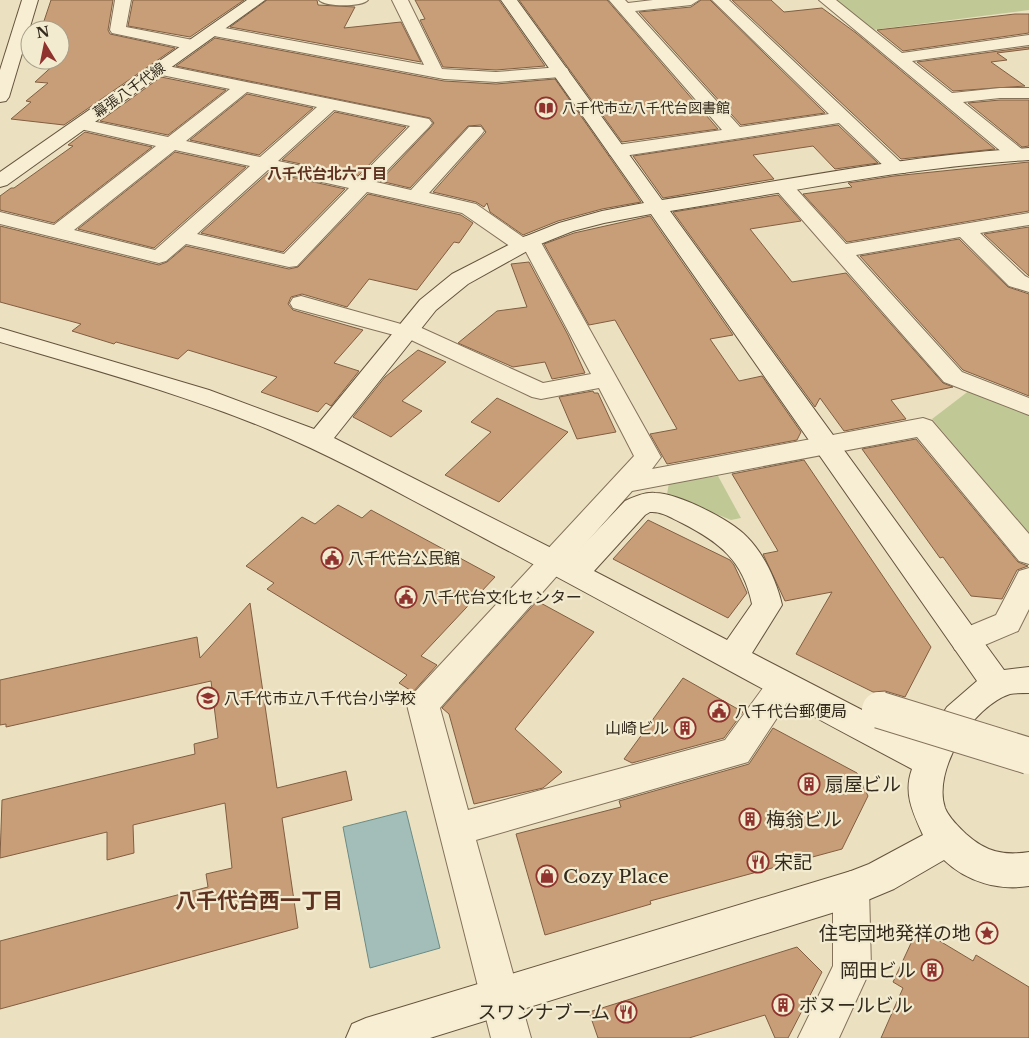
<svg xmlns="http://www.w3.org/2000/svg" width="1029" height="1038" viewBox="0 0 1029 1038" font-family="'Libre Baskerville','Noto Sans JP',serif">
  <rect width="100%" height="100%" fill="#ebe1c1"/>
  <!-- green -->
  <g fill="#c0c996">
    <path d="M835 0H1029V10L872 30Z"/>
    <path d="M970 390 1029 413V533L932 419Z"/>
    <path d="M718 476 741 518 731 520 667 494 669 483Z"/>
  </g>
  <!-- water -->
  <path fill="#a3beb8" stroke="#6b8b85" d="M406 811 440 948 370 968 343 827Z"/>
  <!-- building -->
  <g fill="#c89e79" stroke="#825e41">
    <path d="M51 0H113L108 30 110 34 175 48 64 125 11 119 31 102 26 101 48 83 35 82 58 61 48 60H60V30H41Z"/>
    <path d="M133 0H244L190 37 128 26Z"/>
    <path d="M267 0H317L318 5 355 7 344 28 401 22 421 62 230 27Z"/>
    <path d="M415 0H499L545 66 496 70 443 67 420 20 425 19Z"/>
    <path d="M519 0H607L718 129 622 142Z"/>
    <path d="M701 0H710L825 113 741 125 639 12 691 7Z"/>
    <path d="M732 0H771L784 12 822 8 856 33 995 149 901 159Z"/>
    <path d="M1015 14H1029V33L903 51 877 30Z"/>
    <path d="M215 38 444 81 496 84 555 79 641 202 602 209 558 221 523 235 490 212 487 203 484 207 476 202 433 192 486 132 481 125 468 126 410 188 380 181 430 128 434 123 430 118 176 66Z"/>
    <path d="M1029 47V49L997 53 1007 60 991 62 1025 86 953 91 917 62Z"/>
    <path d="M161 77 226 90 168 135 100 121Z"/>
    <path d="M247 94 313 108 259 155 190 140Z"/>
    <path d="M1000 100H1029V146L1022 147 968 103Z"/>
    <path d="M335 112 406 127 358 176 282 160Z"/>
    <path d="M838 125 878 163 835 169 813 146 753 155 774 179 663 198 633 156Z"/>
    <path d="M85 132 152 147 54 223 0 210V196L11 188H14L73 146 68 145Z"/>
    <path d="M175 152 246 167 154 248 78 229Z"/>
    <path d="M1029 162V211L847 242 803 194 852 187 848 183 894 176Z"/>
    <path d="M269 172 345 189 283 252 201 233Z"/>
    <path d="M368 194 461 215 473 223 459 243 454 242 417 290 369 279 347 307 302 294 291 297 288 304 293 310 363 330 334 363 359 371 331 406 326 403 318 412 261 392 277 377 188 350 178 359 116 342 114 344 72 331 81 324 0 302V226L159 265 167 262 186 246 289 269 298 267Z"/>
    <path d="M778 195 801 221 750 229 792 282 846 273 943 383 953 387 891 400 906 419 844 431 820 398 815 407 673 212Z"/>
    <path d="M650 216 733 335 710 339 739 381 762 376 801 432 797 440 667 464 650 434 677 429 615 320 589 325 544 244 574 233Z"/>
    <path d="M1029 227V276L984 234Z"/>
    <path d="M959 239 1008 287 1029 294V396L963 370 860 256Z"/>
    <path d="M529 262 568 335 585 373 552 379 545 362 513 367 458 343 497 311 527 307 511 264Z"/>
    <path d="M418 350 446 362 402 401 422 411 391 437 353 417 385 377Z"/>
    <path d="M593 391 594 393H598L616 432 577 439 559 397Z"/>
    <path d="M497 398 568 432 499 502 445 475 491 432 471 422Z"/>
    <path d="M916 439 1018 562 1028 566 1017 570 1002 599 971 596 943 557 940 558 862 449Z"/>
    <path d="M804 460 931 647 905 697 885 691 873 692 796 654 832 592 785 601 763 554 778 551 732 474Z"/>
    <path d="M338 505 362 518 371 510 495 577 421 656 437 665 413 692 399 683 407 675 267 589 274 583 246 566 302 517 315 524Z"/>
    <path d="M648 520 730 560 734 565 747 593 728 618 613 559Z"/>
    <path d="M537 601 594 632 515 729 562 772 543 788 474 804 449 714 442 708Z"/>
    <path d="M250 603 277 788 346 771 352 800 282 818 298 928 0 1009V941L208 887 206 874 232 868 225 803 133 825 134 853 107 860V832L0 858 2 800 195 754 194 744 218 738 211 681 6 727V724L0 725V680L197 637 200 658Z"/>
    <path d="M683 678 743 712 724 738 632 763 624 759Z"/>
    <path d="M773 728 857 773 868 796 842 849 650 901 651 904 545 935 516 834 621 807 619 801 749 764Z"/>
    <path d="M918 928 973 961 976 955 1029 987V1038H881L903 988 893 982Z"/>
    <path d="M797 947 822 972 788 1038H775L765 1015 689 1038H598L589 1012Z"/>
  </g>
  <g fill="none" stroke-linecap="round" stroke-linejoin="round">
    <!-- street casing -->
    <g stroke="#84725a" stroke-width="2">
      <g id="street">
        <path d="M115 0H131L126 27 193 40 201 45 193 50 112 33 110 30Z"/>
        <path d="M319 0H368C362 7 325 7 319 0Z"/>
        <path d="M392 0H408L442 69 496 72 561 67 567 68 569 72 567 76 561 77 496 82 444 79 214 36 206 31 214 26 424 65Z"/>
        <path d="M609 0H625L628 3 653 0H699L691 5 635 11 740 127 829 114 712 0H729L908 169 905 173H891L839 123 617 157 610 155 608 151 610 147 617 145 722 130Z"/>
        <path d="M819 0H836L902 53 1029 35V45L912 61 952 93 1000 88H1029V98H1000L963 102 1023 150 1025 154 1023 158H1009Z"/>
        <path d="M158 64 429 119 432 123 429 127 376 182 411 190 469 127H481L484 131 481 135 429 193 476 204 523 237 531 235 538 237 661 457 652 469 923 418 932 421 1029 534V564L1019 561 917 437 632 491 440 708 468 810 725 740 771 677 782 673 793 677 798 686 748 762 476 840 531 1038H491L407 705 412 695 634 456 599 388 541 399 532 397 409 339 293 308 290 303 293 298 301 296 401 324 415 325 543 383 591 374 525 250 514 249 462 213 367 192 297 266 289 267 186 244 166 261 159 263 0 224V212L54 225 156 146 76 128 73 124 76 120 82 119 168 137 230 89 152 73 150 69 152 65ZM247 92 317 107 260 157 186 141ZM334 110 410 126 359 178 278 161ZM175 150 250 166 155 250 74 230ZM268 170 349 188 284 254 197 234Z"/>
        <path d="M784 181 791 183 846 244 1029 213V225L980 233 1025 276 1029 278V292L1009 286 960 237 856 255 962 372 1029 398V415L944 382 777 191 774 187 777 183Z"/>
        <path d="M1029 568V609L1018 631 966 653 955 650 951 641 955 632 996 615 1019 571Z"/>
        <path d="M851 871 864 877 869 889 871 968 839 1038H798L833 966V889L838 877Z"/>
      </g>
    </g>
    <!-- secondary casing -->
    <g stroke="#65543d" stroke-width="2">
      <g id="secondary">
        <path d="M22 0H38L9 97 6 101 0 102V70Z"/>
        <path d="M247 0H265L7 185 0 187V172Z"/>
        <path d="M501 0H517L662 200C783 181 907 155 1029 148V160C909 167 789 192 670 211L1004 670 1029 667V693C1023 693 1016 693 1010 694 973 706 932 770 945 808 949 818 959 827 966 834 986 852 1004 856 1029 852V886C999 891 967 882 944 860L894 889 851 907 430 1038H346L352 1024 366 1018 851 871 869 864 923 835C913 813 903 793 912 769 768 693 628 614 484 538 413 501 344 461 270 430 183 394 91 369 0 342V328L209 390 314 429 420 300 452 274 524 237 559 223 602 211 644 203ZM651 214 977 681 947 707 924 742 752 653 782 605C777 582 764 554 747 537 731 520 678 493 655 493 645 492 634 497 625 501L571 558 334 438 436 310 468 284 538 245 573 231 604 223ZM650 512C661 511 672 518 682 523 719 542 743 560 752 604L727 640 594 571 645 515Z"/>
      </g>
    </g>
    <!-- street -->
    <use href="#street" fill="#f7eed4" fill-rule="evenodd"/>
    <!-- secondary -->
    <use href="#secondary" fill="#f7eed4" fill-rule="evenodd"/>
    <!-- street-bridge casing -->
    <g stroke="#84725a" stroke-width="38" stroke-linecap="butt">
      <path id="street-bridge" d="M880 710 1029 756"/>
    </g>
    <!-- street-bridge -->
    <use href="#street-bridge" stroke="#f7eed4" stroke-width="36"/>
  </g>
  <!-- icons -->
  <defs>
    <g id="library-ring" transform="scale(1.125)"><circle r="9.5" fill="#f3ebd0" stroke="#90322d" stroke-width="1.5"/><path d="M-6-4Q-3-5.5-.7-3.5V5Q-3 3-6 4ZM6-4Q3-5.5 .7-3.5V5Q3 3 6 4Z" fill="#90322d"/></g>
    <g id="civic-ring" transform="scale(1.125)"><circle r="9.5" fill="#f3ebd0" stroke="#90322d" stroke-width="1.5"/><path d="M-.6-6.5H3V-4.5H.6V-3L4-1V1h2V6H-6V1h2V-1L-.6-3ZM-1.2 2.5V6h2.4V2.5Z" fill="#90322d"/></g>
    <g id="school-ring" transform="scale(1.125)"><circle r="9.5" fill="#f3ebd0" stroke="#90322d" stroke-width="1.5"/><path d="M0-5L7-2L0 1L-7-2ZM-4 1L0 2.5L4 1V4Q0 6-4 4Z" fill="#90322d"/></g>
    <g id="building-ring" transform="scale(1.125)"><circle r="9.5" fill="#f3ebd0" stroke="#90322d" stroke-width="1.5"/><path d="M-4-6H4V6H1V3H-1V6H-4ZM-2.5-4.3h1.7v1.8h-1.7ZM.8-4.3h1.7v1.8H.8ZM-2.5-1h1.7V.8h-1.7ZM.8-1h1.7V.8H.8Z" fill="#90322d"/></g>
    <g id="restaurant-ring" transform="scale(1.125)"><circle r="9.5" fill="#f3ebd0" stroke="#90322d" stroke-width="1.5"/><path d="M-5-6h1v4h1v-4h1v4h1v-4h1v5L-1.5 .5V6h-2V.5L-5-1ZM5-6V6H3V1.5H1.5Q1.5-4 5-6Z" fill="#90322d"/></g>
    <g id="shop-ring" transform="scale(1.125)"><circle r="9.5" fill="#f3ebd0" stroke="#90322d" stroke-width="1.5"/><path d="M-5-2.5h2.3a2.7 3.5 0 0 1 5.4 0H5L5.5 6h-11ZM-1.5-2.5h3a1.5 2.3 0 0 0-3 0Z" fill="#90322d"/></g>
    <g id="sight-ring" transform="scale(1.125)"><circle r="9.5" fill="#f3ebd0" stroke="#90322d" stroke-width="1.5"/><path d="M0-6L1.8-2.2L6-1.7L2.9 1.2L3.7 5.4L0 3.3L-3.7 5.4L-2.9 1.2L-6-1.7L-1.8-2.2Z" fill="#90322d"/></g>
  </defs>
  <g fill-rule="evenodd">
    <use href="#library-ring" x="546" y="108"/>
    <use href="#civic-ring" x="332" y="558"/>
    <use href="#civic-ring" x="406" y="597"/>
    <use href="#school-ring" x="208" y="698"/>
    <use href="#civic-ring" x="719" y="711"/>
    <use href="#building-ring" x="685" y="728"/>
    <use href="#building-ring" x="809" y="784"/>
    <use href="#building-ring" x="750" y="819"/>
    <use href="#restaurant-ring" x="758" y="862"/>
    <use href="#shop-ring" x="547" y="876"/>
    <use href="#sight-ring" x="987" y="933"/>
    <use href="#building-ring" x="932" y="970"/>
    <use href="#building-ring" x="783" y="1005"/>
    <use href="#restaurant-ring" x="626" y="1012"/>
  </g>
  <g text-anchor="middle" stroke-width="4.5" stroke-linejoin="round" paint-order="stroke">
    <!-- far-street labels -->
    <g font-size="14" fill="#342a1d" stroke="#f3ebd0">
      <text transform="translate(129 90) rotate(-35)" y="5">幕張八千代線</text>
    </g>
    <!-- far-poi labels -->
    <g font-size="14" fill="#342a1d" stroke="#f3ebd0" text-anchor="start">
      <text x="562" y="113">八千代市立八千代台図書館</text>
    </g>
    <!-- far-neighbourhood labels -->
    <g font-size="15" font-weight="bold" fill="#5e301f" stroke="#f3ebd0">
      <text x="327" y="179">八千代台北六丁目</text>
    </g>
    <!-- poi labels -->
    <g font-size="16" fill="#342a1d" stroke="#f3ebd0" text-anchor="start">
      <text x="348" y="564">八千代台公民館</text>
      <text x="422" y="603">八千代台文化センター</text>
      <text x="224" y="704">八千代市立八千代台小学校</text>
      <text x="735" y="717">八千代台郵便局</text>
      <text x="669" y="734" text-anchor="end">山崎ビル</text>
    </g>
    <!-- near-poi labels -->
    <g font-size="19" fill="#342a1d" stroke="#f3ebd0" text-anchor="start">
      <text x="825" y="791">扇屋ビル</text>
      <text x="766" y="826">梅翁ビル</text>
      <text x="774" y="869">宋記</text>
      <text x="563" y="883">Cozy Place</text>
      <text x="971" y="940" text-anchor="end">住宅団地発祥の地</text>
      <text x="916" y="977" text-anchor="end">岡田ビル</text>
      <text x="799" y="1012">ボヌールビル</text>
      <text x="610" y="1019" text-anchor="end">スワンナブーム</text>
    </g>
    <!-- near-neighbourhood labels -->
    <g font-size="21" font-weight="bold" fill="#5e301f" stroke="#f3ebd0">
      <text x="259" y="908">八千代台西一丁目</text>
    </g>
  </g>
  <!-- north arrow -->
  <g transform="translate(45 45) rotate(350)"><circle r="24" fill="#f3ebd0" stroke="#a79e88"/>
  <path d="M0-4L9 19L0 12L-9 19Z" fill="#90322d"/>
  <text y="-8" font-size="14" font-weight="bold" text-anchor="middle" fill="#342a1d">N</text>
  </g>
</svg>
